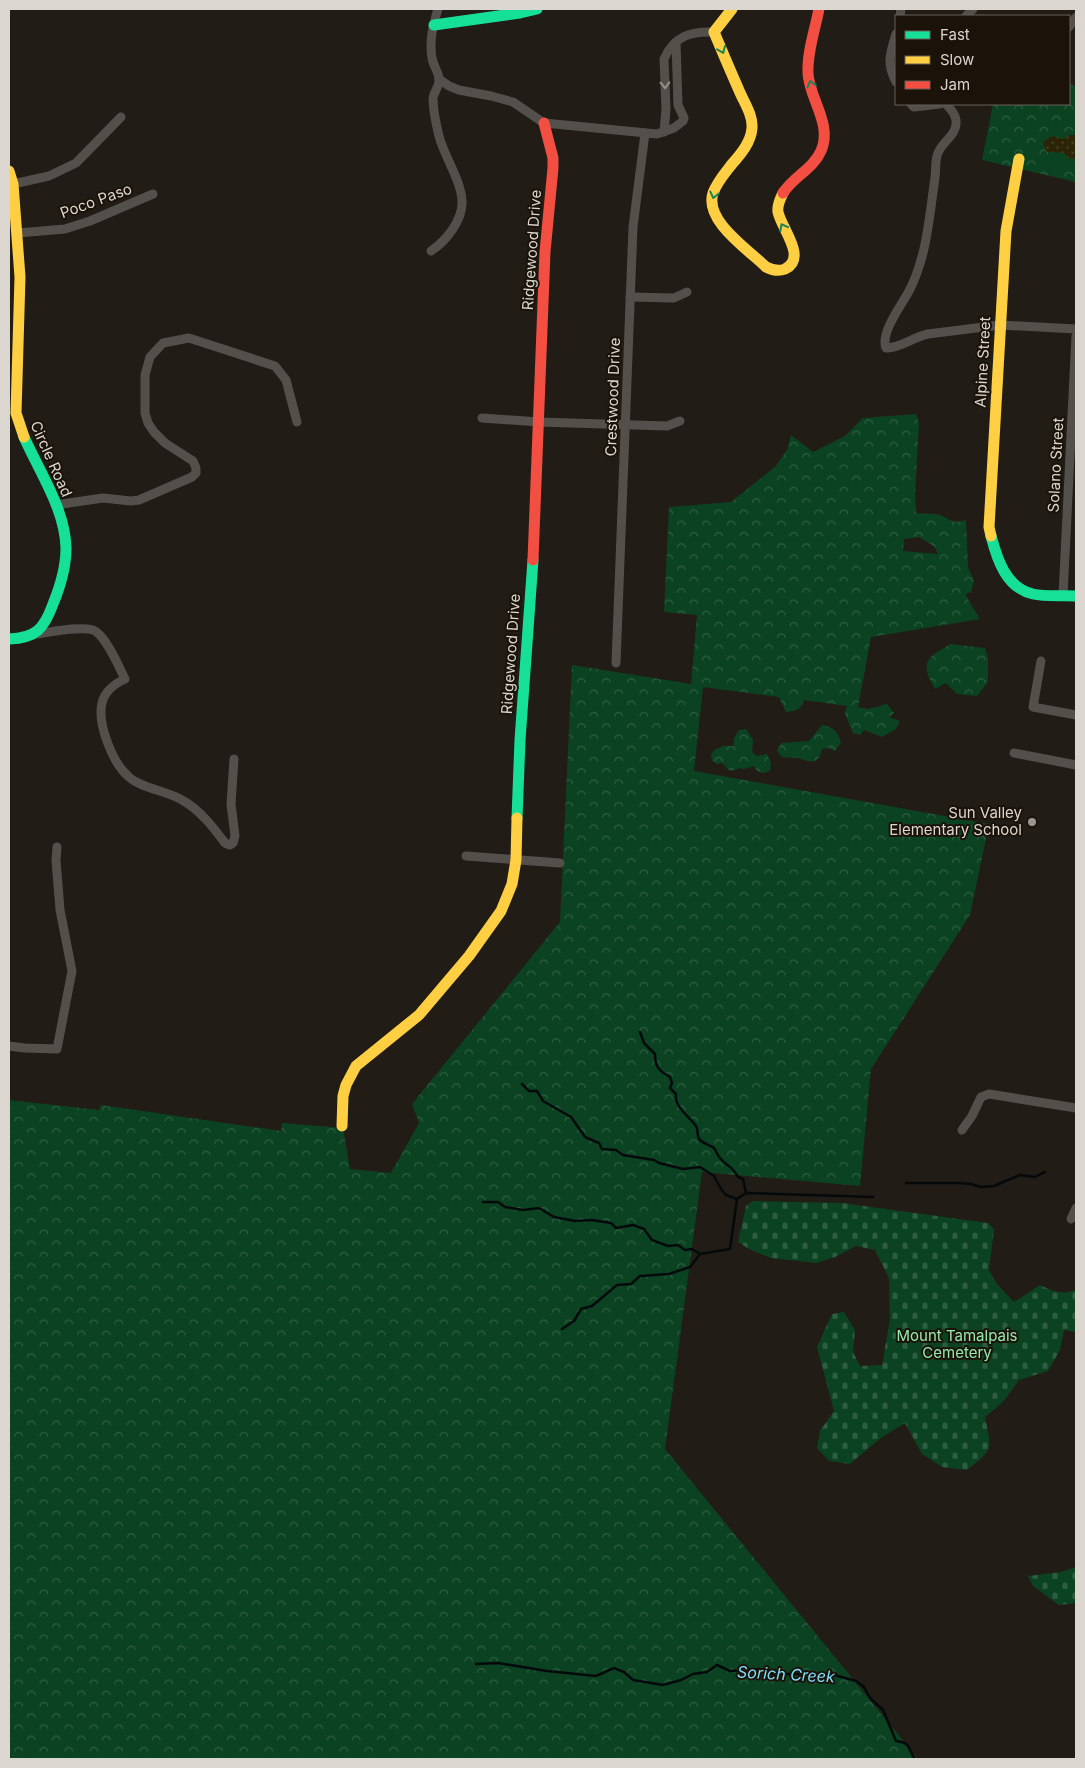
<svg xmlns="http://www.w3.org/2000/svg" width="1085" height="1768" viewBox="0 0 1085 1768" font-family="Inter,sans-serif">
  <defs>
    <pattern id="forest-crowns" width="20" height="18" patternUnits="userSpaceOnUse" patternTransform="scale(1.25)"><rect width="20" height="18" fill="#0b4322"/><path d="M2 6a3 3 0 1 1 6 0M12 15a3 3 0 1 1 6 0" fill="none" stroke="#2e5d41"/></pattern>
    <pattern id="sand-dots" width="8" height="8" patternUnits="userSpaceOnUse" patternTransform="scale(1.25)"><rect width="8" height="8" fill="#2b2406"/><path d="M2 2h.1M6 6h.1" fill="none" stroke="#494329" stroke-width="1.8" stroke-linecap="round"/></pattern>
    <pattern id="cemetery-stones" width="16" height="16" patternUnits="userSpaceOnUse" patternTransform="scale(1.25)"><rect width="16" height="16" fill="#0b4322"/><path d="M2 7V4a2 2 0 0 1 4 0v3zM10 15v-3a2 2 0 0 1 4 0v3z" fill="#2e5d41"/></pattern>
  </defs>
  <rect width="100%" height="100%" fill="#211c16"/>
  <!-- forest -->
  <g fill="url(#forest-crowns)" fill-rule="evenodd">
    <path d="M1069 83 1076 87V182L982 160 993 104H1069Z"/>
    <path d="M916 414 919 423 915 495 916 513C922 514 936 513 940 515 952 520 951 524 966 520L968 567 974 581 971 592 965 594 980 619 871 637 858 707 868 709 887 704 894 713 889 717 900 721 896 729 882 737 864 730 860 735 853 733 845 714 847 706 804 700C801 710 795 711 786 712L779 697 703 687 694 771 989 824 970 915 871 1069 860 1186 702 1172 665 1449 918 1759H9V1100L99 1110 101 1105 281 1131 282 1123 343 1128 350 1169 391 1173 419 1123 412 1104 560 922 572 665 691 684 697 615 664 612 669 507 731 502 775 467 787 450 791 435 813 452 845 436 863 418ZM919 537 935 547 938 554 903 551 904 539Z"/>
    <path d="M951 644 985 648 988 658V682L977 696 957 694 946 683 935 689C920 663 925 658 951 644Z"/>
    <path d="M822 725C833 727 838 731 841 743L835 751 828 748 822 749C818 766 811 762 798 758 793 757 787 758 782 757L777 751 781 743 809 741Z"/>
    <path d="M746 729 753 740 752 752 757 756 767 754 771 763 770 771 763 773 757 771 754 766 744 769 741 768 730 771 722 763 717 764 712 761 711 755 714 750 723 746H733L734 738 739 730Z"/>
  </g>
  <!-- sand -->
  <path fill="url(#sand-dots)" d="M1070 135H1076V159L1068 158 1064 153 1047 152 1043 144 1047 138 1054 136 1062 139Z"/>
  <!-- cemetery -->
  <g fill="url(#cemetery-stones)">
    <path d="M753 1201 842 1203 988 1223 994 1229 989 1270 996 1283 1014 1302 1040 1285C1055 1292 1061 1295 1076 1290V1332L1064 1330 1060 1350 1048 1371 1019 1380 1003 1402 985 1417C992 1451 994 1448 967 1470L942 1467 922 1454 905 1423 882 1437 850 1464 829 1461 817 1448 820 1431 834 1411 817 1347 832 1314 844 1312 855 1330 853 1352 860 1366 882 1365 890 1319 889 1278 875 1250 856 1246 835 1257 817 1263 771 1258 749 1249 738 1242 746 1206Z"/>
    <path d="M1076 1567V1603L1059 1605 1033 1586 1028 1576 1061 1572Z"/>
  </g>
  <!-- pitch -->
  <path fill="#0b4322" d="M1038 156 1062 162 1059 175 1034 169Z"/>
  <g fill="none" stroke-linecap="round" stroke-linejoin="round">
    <!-- stream -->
    <g stroke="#040a0c" stroke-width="2.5">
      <path d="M640 1032 644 1043 655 1054C655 1067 659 1071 670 1077L672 1083 670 1088 676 1094C674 1107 689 1116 696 1126 699 1130 696 1136 700 1140 704 1144 710 1145 714 1148 716 1150 717 1155 720 1158 726 1166 733 1166 738 1177L743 1179 746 1193"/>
      <path d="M522 1084 529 1091H537L543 1101 571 1117 585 1137 599 1143 602 1149 616 1150 623 1155 654 1160 659 1163 683 1169 700 1167 714 1176 721 1189 726 1195 737 1199"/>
      <path d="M906 1183H959L971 1184 981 1187 994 1186 1020 1175 1035 1177 1045 1172"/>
      <path d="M483 1202H498L505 1207 523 1210 539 1208 554 1217 575 1221 592 1220 611 1223 616 1228 633 1225 644 1229 652 1240 668 1246 678 1245 685 1250 692 1249 700 1254"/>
      <path d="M562 1329 574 1321 581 1309 592 1306 617 1285 631 1284 640 1276 669 1274 690 1267 700 1254 730 1249 737 1199 746 1193 873 1197"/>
      <path d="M476 1664 498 1663 547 1671 596 1676 614 1668 624 1672 633 1680 663 1685 681 1680 693 1674 707 1672 717 1665 730 1671 760 1669 769 1674H831L856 1681 864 1687 870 1698 883 1710 896 1741C912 1743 907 1748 915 1759"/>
    </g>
    <!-- street -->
    <g stroke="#534f4b" stroke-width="9">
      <path d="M900 16 901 9"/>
      <path d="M966 16 973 9"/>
      <path d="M1069 27 1076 17"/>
      <path d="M896 34C890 54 886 63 896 82"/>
      <path d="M439 79 449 86 459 90 491 96 513 102 544 123 657 134 674 128 683 121 684 118 678 105 676 42"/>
      <path d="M911 104 914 107 940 104"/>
      <path d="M946 104C950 108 955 114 956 120 958 136 940 142 937 156 935 163 936 171 935 178 929 217 927 258 908 293 900 307 880 334 886 348 901 348 913 337 928 334L1000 325 1076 329"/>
      <path d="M664 132 666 109 664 59C674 36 691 31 714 32"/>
      <path d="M13 184 49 176 76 163 121 117"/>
      <path d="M18 233 65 229 90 221 153 194"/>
      <path d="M431 251C446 241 463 220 462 201 461 180 444 156 439 136 436 124 433 109 433 98 434 92 440 85 439 79 439 73 433 65 432 58 429 41 433 25 438 9"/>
      <path d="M630 297 674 298 687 292"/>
      <path d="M482 418 539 422 667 426 680 421"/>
      <path d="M55 505 103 498 131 501 139 500 192 477 196 473V468L193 461 165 443 154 432 148 423 145 413V375L150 357 163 343 189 338 275 366 286 380 297 422"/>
      <path d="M1063 595 1076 336"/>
      <path d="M37 634C52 632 78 626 93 630 105 634 119 667 125 679 114 684 105 691 102 703 97 724 113 764 129 777 141 788 167 791 182 800 200 810 213 827 225 843L230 845 233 843 235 836 231 804 234 759"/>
      <path d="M1041 661 1033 707 1076 715"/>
      <path d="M616 663 633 227 645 133"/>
      <path d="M1014 753 1076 765"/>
      <path d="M466 856 560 863"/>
      <path d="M9 1046 25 1048 57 1049 72 971 60 910 56 860 57 847"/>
      <path d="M962 1130 972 1116 981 1097 989 1094 1076 1108"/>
      <path d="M1071 1219 1076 1208"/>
    </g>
    <!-- fast -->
    <g stroke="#16e098" stroke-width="11">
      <path d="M434 25 520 13 537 9"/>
      <path d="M991 536C997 559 1006 588 1033 594 1047 597 1062 595 1076 596"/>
      <path d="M9 639C36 638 44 629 53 604 60 587 66 567 66 548 65 509 40 473 24 437"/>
      <path d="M517 818 520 740 533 560"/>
    </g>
    <!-- slow -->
    <g stroke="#ffcf43" stroke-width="11">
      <path d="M732 9 714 32C722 51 730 70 738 88 743 101 753 114 752 128 751 142 741 154 732 164 725 173 717 182 713 193 704 221 749 250 766 267 772 270 778 272 785 269 808 258 781 228 778 212 777 206 780 199 783 193"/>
      <path d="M9 171 13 184 20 277 16 413 24 437"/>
      <path d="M991 536 989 527 1006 231 1019 159"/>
      <path d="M342 1126 343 1096 346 1085 356 1066 419 1015 469 956 501 911 512 884 516 860 517 818"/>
    </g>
    <!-- jam -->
    <g stroke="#f24e42" stroke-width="11">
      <path d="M783 193C793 177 813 169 821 151 833 124 809 99 808 73 807 52 815 30 819 9"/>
      <path d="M533 560 545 252 553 168V158L544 123"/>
    </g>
  </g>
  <!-- one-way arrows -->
  <defs><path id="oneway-chevron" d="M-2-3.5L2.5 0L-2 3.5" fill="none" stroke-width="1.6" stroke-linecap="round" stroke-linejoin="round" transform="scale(1.25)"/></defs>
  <g stroke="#188458">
    <use href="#oneway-chevron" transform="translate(722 50) rotate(67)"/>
    <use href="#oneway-chevron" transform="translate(811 84) rotate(-106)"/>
    <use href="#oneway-chevron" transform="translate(714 195) rotate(103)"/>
    <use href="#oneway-chevron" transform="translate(783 227) rotate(-118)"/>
  </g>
  <use stroke="#97928d" href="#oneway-chevron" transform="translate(665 85) rotate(88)"/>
  <!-- markers -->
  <circle fill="#9a958e" stroke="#1b1309" stroke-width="2" cx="1032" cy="822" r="5"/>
  <g text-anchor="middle" stroke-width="4" stroke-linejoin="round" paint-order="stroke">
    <!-- street labels -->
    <g font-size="15" fill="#dbd6cf" stroke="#1b1309">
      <text transform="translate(96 201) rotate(-20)" y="5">Poco Paso</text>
      <text transform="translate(532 250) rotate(-86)" y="5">Ridgewood Drive</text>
      <text transform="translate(983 362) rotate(-87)" y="5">Alpine Street</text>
      <text transform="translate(613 397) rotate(-88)" y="5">Crestwood Drive</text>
      <text transform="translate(51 459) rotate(66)" y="5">Circle Road</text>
      <text transform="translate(1056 465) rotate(-87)" y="5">Solano Street</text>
      <text transform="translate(511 654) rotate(-86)" y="5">Ridgewood Drive</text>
    </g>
    <!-- poi labels -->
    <g font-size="15" fill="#dbd6cf" stroke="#1b1309" text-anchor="end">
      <text x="1022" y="818">Sun Valley<tspan x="1022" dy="17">Elementary School</tspan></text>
    </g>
    <!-- park labels -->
    <g font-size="15" fill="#93eaab" stroke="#1b1309">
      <text x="957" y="1341">Mount Tamalpais<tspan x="957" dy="17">Cemetery</tspan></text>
    </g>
    <!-- water labels -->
    <g font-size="16" font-style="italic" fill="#7fdefa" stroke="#1b1309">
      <text transform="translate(786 1674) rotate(3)" y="6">Sorich Creek</text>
    </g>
  </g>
  <!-- border -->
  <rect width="1085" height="1768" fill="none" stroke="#dbd6cf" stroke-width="20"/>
  <!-- legend -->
  <rect x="895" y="15" width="175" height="90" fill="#1b1309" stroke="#686158"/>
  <rect x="905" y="31" width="25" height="8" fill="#16e098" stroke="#686158"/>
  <text x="940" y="40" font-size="15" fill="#dbd6cf">Fast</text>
  <rect x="905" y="56" width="25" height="8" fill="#ffcf43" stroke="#686158"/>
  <text x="940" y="65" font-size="15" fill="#dbd6cf">Slow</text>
  <rect x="905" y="81" width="25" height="8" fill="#f24e42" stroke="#686158"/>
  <text x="940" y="90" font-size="15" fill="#dbd6cf">Jam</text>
</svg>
